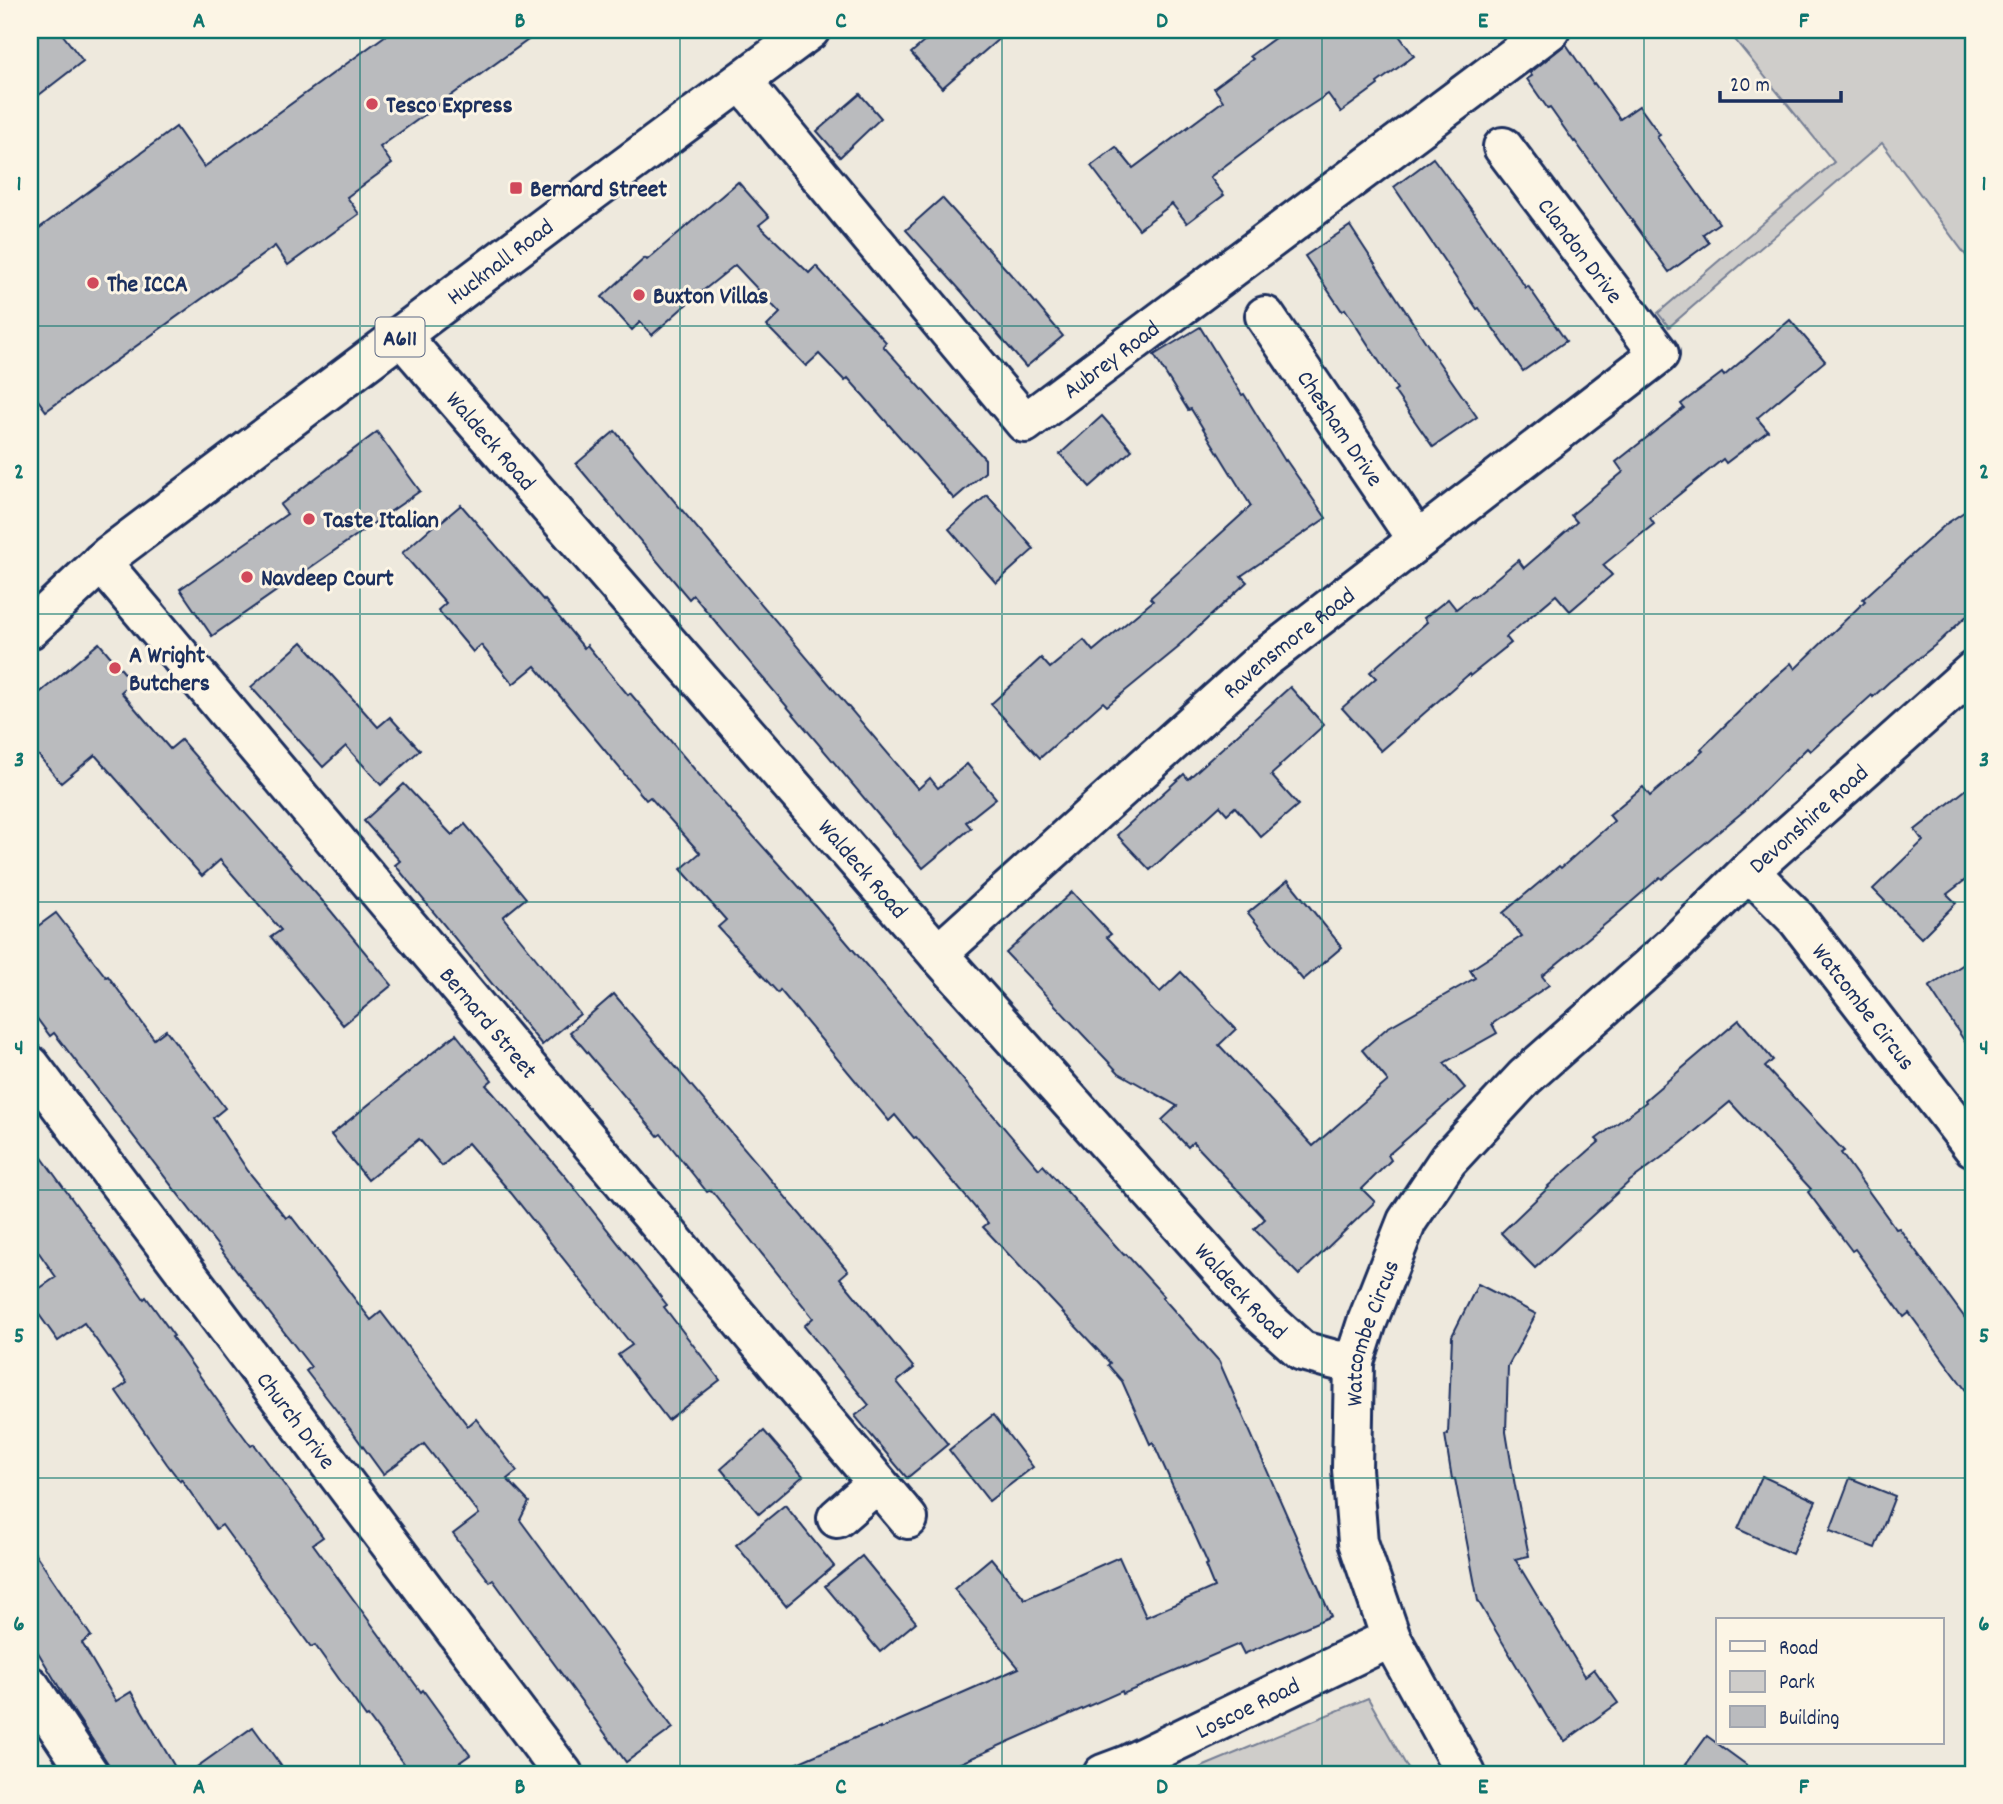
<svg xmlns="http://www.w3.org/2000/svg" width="2003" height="1804" viewBox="0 0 2003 1804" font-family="Dekko,sans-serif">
  <rect width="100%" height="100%" fill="#eee9dd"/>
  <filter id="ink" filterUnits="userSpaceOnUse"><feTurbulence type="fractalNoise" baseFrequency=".0143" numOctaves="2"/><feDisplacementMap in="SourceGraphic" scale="14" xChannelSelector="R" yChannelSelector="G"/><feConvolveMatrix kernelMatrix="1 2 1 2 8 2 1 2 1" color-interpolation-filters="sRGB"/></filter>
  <g filter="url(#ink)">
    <!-- green -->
    <g fill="#cfcdca" stroke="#757e94" stroke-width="2">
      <path d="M1727 30H1973V265L1882 143 1669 327 1658 313 1834 162Z"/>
      <path d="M1368 1698 1411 1774H1185Z"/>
    </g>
    <!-- building -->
    <g fill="#babbbe" stroke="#1b2f5e" stroke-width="2">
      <path d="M30 30H59L83 61 30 102Z"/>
      <path d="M393 30H542L380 147 392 164 347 197 359 214 288 265 275 246 46 411 30 389V235L176 127 204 167Z"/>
      <path d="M938 30H1009L942 88 911 53Z"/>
      <path d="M1286 30H1395L1414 56 1377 83 1378 85 1341 112 1328 94 1271 131 1210 177 1224 195 1187 223 1172 204 1139 229 1091 166 1116 147 1133 168 1223 101 1214 88 1253 59 1250 56Z"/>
      <path d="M1566 44 1593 84 1594 83 1620 119 1639 106 1660 135 1657 137 1719 223 1703 234 1709 243 1669 272 1575 141 1574 142 1550 108 1548 109 1527 79 1532 76 1530 73Z"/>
      <path d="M860 94 881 118 840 157 817 131Z"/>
      <path d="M1433 158 1480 221 1526 288 1528 286 1566 341 1523 371 1479 308 1477 309 1394 187Z"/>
      <path d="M738 182 769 217 759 225 809 273 816 266 876 331 886 342 883 346 985 459V472L954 499 848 378 845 381 819 354 806 366 767 326 780 313 735 265 689 302 652 335 640 322 632 330 602 297 645 258 647 260Z"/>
      <path d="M942 198 1023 288 1063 336 1026 367 962 292 906 230Z"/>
      <path d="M1350 226 1438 361 1477 417 1433 447 1394 391 1397 389 1345 309 1342 311 1305 256Z"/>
      <path d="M1790 320 1825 361 1757 418 1768 431 1726 463 1723 459 1650 518 1654 524 1603 565 1612 575 1570 611 1556 595 1506 637 1511 643 1470 676 1469 674 1381 751 1342 708 1376 678 1370 672 1427 622 1424 618 1448 599 1456 609 1473 596 1474 597 1518 560 1524 568 1577 522 1571 515 1623 472 1616 462 1684 408 1681 404 1722 373 1724 376Z"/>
      <path d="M1200 327 1242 395 1244 394 1285 461 1286 460 1326 518 1241 576 1247 582 1178 646 1179 647 1107 706 1103 702 1040 758 991 704 1041 658 1050 668 1084 640 1093 651 1153 601 1150 598 1251 506 1191 409 1188 410 1154 355Z"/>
      <path d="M1102 416 1132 450 1090 487 1060 454Z"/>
      <path d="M615 431 918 789 930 778 938 788 967 764 996 798 966 822 971 828 923 868 693 595 689 599 576 464Z"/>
      <path d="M377 432 420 491 212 636 180 589 287 514 280 505Z"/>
      <path d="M987 495 1034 549 996 583 949 529Z"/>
      <path d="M461 505 544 601 545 600 584 648 587 645 628 695 630 693 712 790 810 899 1039 1169 1043 1165 1124 1255 1126 1254 1164 1296 1162 1297 1219 1361 1331 1616 1244 1654 1239 1644 1123 1694 1122 1691 936 1774H772L880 1727V1729L1019 1668 954 1589 991 1558 1025 1599 1119 1557 1146 1617 1214 1587 1205 1565 1208 1564 1153 1442 1150 1444 1122 1381 1108 1365 1110 1363 983 1227 988 1223 916 1137 914 1138 895 1115 889 1121 780 990 778 993 718 927 726 920 681 869 700 853 650 797 646 800 535 666 513 684 481 645 473 652 438 610 446 603 402 553 441 519 442 521Z"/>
      <path d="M1973 506V610L1939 642 1889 682 1873 697 1872 695 1810 751 1807 748 1745 810 1662 879 1660 877 1614 917 1542 976 1549 985 1492 1024 1497 1033 1444 1063 1465 1088 1388 1155 1391 1160 1362 1189 1375 1202 1299 1275 1254 1229 1265 1219 1193 1142 1188 1147 1162 1120 1177 1106 1119 1073 1006 953 1072 892 1111 934 1107 937 1160 992 1181 972 1236 1029 1219 1045 1313 1146 1388 1081 1362 1050 1387 1028 1475 978 1470 970 1522 936 1503 913 1559 866 1561 868 1614 821 1609 815 1643 787 1650 796 1703 751 1701 749 1765 686 1791 663 1795 669 1865 601 1863 599 1946 524Z"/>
      <path d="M302 642 378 727 390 717 420 750 381 785 346 746 323 767 251 687Z"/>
      <path d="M99 643 132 682 121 692 170 749 181 740 326 905 392 985 343 1025 271 937 281 930 220 860 202 876 95 755 61 783 30 745V701Z"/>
      <path d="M1290 687 1324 725 1279 766 1280 767 1271 775 1298 805 1261 837 1235 807 1227 814 1220 806 1150 870 1117 835 1184 774 1188 779Z"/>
      <path d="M404 784 452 835 465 824 526 898 503 917 580 1014 542 1045 395 865 400 861 364 821Z"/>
      <path d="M1973 784V874L1947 894 1956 903 1921 938 1873 889 1923 841 1915 830Z"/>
      <path d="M1288 880 1342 947 1303 980 1248 913Z"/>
      <path d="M56 913 106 977 108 976 154 1039 166 1030 225 1108 213 1118 248 1171 286 1218 290 1215 371 1320 381 1312 468 1426 476 1419 517 1471 507 1479 529 1502 520 1520 673 1728 626 1762 493 1580 490 1582 453 1534 479 1514 424 1444 383 1474 340 1415 306 1371 311 1367 54 1033 50 1036 30 1009V932Z"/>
      <path d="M1973 958V1054L1929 987Z"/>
      <path d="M614 994 848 1271 840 1278 914 1368 897 1382 948 1444 907 1478 855 1416 869 1405 804 1326 813 1318 711 1190 707 1192 661 1134 658 1136 570 1032Z"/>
      <path d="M1739 1020 1773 1060 1765 1067 1844 1151 1841 1153 1896 1229 1899 1228 1973 1329V1400L1909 1313 1904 1317 1855 1249 1852 1251 1808 1192 1811 1189 1730 1102 1681 1143 1630 1181 1535 1268 1501 1233 1549 1187 1548 1186 1599 1142 1596 1139 1646 1102 1645 1100Z"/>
      <path d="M456 1034 492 1080 486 1085 565 1176 667 1305 664 1307 720 1380 668 1420 618 1355 632 1345 511 1193 468 1143 442 1166 419 1139 368 1180 331 1135Z"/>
      <path d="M30 1141 144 1299 146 1297 174 1336 172 1337 230 1418 251 1446 254 1444 323 1537 313 1544 421 1692 423 1690 470 1755 443 1774H411L368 1716 366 1717 315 1645 311 1647 222 1525 216 1529 181 1479 180 1481 167 1464 116 1391 127 1383 84 1323 58 1341 30 1302V1295L56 1277 30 1240Z"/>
      <path d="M1478 1284 1536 1314 1508 1366 1506 1432 1515 1486 1529 1556 1515 1559 1585 1676 1594 1669 1618 1703 1565 1741 1547 1717 1478 1601 1455 1479H1452L1445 1435 1448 1434 1452 1336Z"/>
      <path d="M993 1415 1033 1467 989 1501 949 1450Z"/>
      <path d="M764 1431 803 1476 759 1514 721 1469Z"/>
      <path d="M1762 1476 1816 1501 1792 1554 1738 1529Z"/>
      <path d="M1850 1478 1895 1496 1875 1548 1830 1531Z"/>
      <path d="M785 1505 834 1566 786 1606 736 1545Z"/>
      <path d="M30 1546 91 1636 82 1643 116 1701 131 1692 179 1774H115L74 1712 30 1639Z"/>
      <path d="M862 1556 916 1622 880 1652 825 1586Z"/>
      <path d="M253 1727 287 1774H187Z"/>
      <path d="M1707 1736 1759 1774H1679Z"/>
    </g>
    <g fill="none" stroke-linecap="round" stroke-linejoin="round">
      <!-- street casing -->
      <g stroke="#1b2f5e" stroke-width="44">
        <g id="street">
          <path id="s1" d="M742 82 1025 423 1550 30"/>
          <path id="s2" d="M1265 316 1417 540"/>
          <path id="s3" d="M401 336 938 954 1261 1314 1302 1351 1335 1360 1354 1362"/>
          <path id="s4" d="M101 562 908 1519"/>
          <path id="s5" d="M1749 871 1797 919 1973 1147"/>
          <path id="s6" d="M938 954 1264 659 1659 354 1503 147"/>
          <path id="s7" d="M30 1065 563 1774"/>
          <path d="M837 1518 877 1483"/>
          <path d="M30 1686 89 1774"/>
          <path id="s8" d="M1103 1774 1127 1765 1391 1638"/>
          <path id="s9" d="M1466 1774 1391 1638 1358 1542 1352 1469 1354 1362 1367 1322 1407 1221 1448 1160 1525 1077 1673 946 1749 871 1973 671"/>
        </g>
      </g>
      <!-- primary casing -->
      <g stroke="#1b2f5e" stroke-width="44">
        <g id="primary">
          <path id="s10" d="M30 629 108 556 590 193 810 30"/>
        </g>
      </g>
      <!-- street -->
      <use href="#street" stroke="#fcf5e5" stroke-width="38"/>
      <!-- primary -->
      <use href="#primary" stroke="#fcf5e5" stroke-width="38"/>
    </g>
  </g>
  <!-- grid -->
  <path fill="none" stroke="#0f766e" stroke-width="2" stroke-opacity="0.55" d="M360 30V1774M680 30V1774M1002 30V1774M1322 30V1774M1644 30V1774M30 326H1973M30 614H1973M30 902H1973M30 1190H1973M30 1478H1973"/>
  <!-- markers -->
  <g fill="#d1495b" stroke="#fcf5e5" stroke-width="2.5">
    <circle cx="372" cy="104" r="7"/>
    <rect x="509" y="181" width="14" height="14" rx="3.5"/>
    <circle cx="93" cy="283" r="7"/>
    <circle cx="639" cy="295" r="7"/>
    <circle cx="309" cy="519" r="7"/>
    <circle cx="247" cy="577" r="7"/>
    <circle cx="115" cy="668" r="7"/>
  </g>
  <g text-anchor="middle" stroke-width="6" stroke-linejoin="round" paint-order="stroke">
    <!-- shield labels -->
    <rect fill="#fcf5e5" stroke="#5e6a86" stroke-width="2" x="375.5" y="317.5" width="49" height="39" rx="5"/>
    <g font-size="23" font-weight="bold" fill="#1b2f5e">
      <text x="400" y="345">A611</text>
    </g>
    <!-- poi labels -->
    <g font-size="24" font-weight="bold" fill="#1b2f5e" stroke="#fcf5e5" text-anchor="start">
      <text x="386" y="112">Tesco Express</text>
      <text x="530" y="196">Bernard Street</text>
      <text x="107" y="291">The ICCA</text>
      <text x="653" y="303">Buxton Villas</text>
      <text x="323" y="527">Taste Italian</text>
      <text x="261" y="585">Navdeep Court</text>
      <text x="129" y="662">A Wright<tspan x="129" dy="28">Butchers</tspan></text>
    </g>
    <!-- street labels -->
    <g font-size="24" fill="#1b2f5e" stroke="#fcf5e5">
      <text transform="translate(1581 250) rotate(53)" y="8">Clandon Drive</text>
      <text dy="8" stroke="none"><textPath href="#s10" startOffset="597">Hucknall Road</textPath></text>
      <text dy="8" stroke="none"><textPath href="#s1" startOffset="550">Aubrey Road</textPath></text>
      <text dy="8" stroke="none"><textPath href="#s2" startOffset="135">Chesham Drive</textPath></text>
      <text dy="8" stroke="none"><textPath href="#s3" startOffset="138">Waldeck Road</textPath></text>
      <text dy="8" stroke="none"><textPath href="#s6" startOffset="469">Ravensmore Road</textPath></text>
      <text dy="8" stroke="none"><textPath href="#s9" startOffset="1158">Devonshire Road</textPath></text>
      <text dy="8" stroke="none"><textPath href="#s3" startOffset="705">Waldeck Road</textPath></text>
      <text dy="8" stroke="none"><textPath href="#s5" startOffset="178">Watcombe Circus</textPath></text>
      <text dy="8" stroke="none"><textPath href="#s4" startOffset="602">Bernard Street</textPath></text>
      <text dy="8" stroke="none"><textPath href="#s3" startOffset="1272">Waldeck Road</textPath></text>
      <text dy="8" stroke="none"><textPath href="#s9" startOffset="469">Watcombe Circus</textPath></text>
      <text dy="8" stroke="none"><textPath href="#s7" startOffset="444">Church Drive</textPath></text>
      <text dy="8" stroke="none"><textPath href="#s8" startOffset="159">Loscoe Road</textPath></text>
    </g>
  </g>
  <!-- margin -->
  <rect width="2003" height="1804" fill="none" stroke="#fcf5e5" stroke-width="77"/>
  <!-- legend -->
  <rect x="1716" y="1618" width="228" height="126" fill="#fcf5e5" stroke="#a2a6af" stroke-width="2"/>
  <rect x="1730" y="1641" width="35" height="10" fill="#fcf5e5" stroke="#a2a6af" stroke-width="2"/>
  <text x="1779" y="1654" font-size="21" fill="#1b2f5e">Road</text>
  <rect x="1730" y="1671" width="35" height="21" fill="#cfcdca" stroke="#a2a6af" stroke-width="2"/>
  <text x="1779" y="1688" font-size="21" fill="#1b2f5e">Park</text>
  <rect x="1730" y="1706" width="35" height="21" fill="#babbbe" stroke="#a2a6af" stroke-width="2"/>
  <text x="1779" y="1724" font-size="21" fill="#1b2f5e">Building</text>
  <!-- scale -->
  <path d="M1720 91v10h121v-10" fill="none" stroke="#1b2f5e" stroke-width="3.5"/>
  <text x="1730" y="91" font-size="21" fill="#1b2f5e" stroke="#fcf5e5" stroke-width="5" paint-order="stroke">20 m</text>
  <rect x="38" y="38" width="1927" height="1728" fill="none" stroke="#0f766e" stroke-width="2.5"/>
  <g font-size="23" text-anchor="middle" font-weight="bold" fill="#0f766e">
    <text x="199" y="27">A</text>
    <text x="520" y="27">B</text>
    <text x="841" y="27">C</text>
    <text x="1162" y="27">D</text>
    <text x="1483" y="27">E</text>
    <text x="1804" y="27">F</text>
    <text x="19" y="190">1</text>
    <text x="1984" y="190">1</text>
    <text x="19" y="478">2</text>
    <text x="1984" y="478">2</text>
    <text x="19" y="766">3</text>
    <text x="1984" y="766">3</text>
    <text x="19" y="1054">4</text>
    <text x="1984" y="1054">4</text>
    <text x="19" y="1342">5</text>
    <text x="1984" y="1342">5</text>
    <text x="19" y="1630">6</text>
    <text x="1984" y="1630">6</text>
    <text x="199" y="1793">A</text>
    <text x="520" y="1793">B</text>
    <text x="841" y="1793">C</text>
    <text x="1162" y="1793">D</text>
    <text x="1483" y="1793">E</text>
    <text x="1804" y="1793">F</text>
  </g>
</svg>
